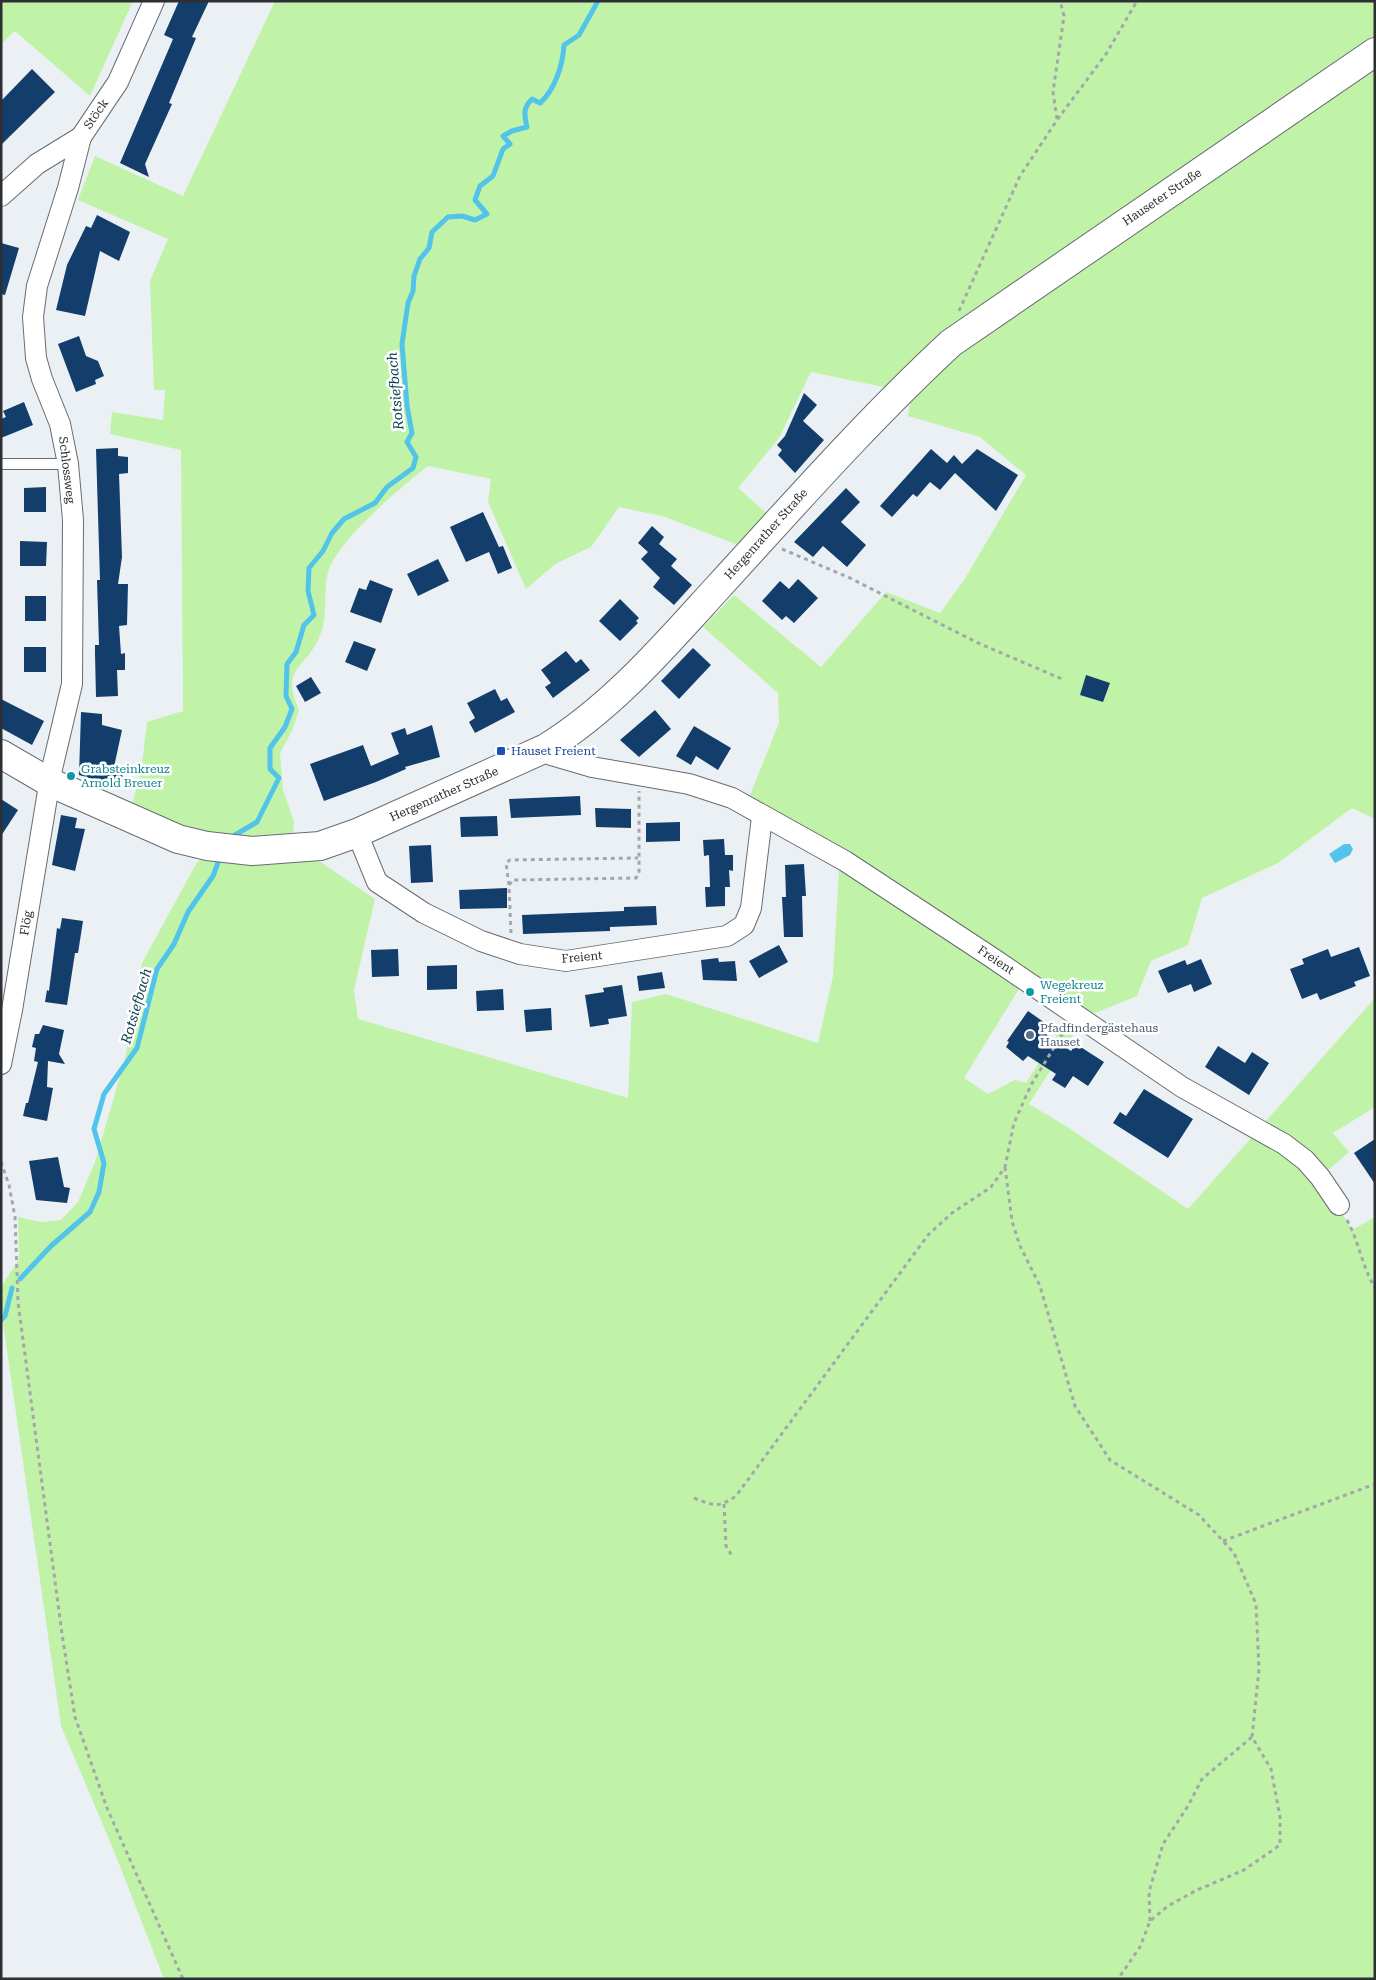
<svg xmlns="http://www.w3.org/2000/svg" width="1376" height="1980" viewBox="0 0 1376 1980" font-family="'Roboto Serif',serif">
  <rect width="100%" height="100%" fill="#ebf0f5"/>
  <!-- green -->
  <g fill="#c0f3a8">
    <path d="M1 1H133L90 96 15 31 1 44Z"/>
    <path d="M275 1H1375V819L1352 808 1278 863 1202 898 1188 945 1151 961 1137 996 1085 1017 840 852 750 795 779 723 778 693 703 627 734 595 821 667 886 592 940 613 964 580 1026 475 980 437 908 416 911 395 883 387 811 372 779 438 738 488 769 515 741 546 662 516 619 507 591 547 555 564 526 589 488 502 491 479 428 466C401 487 332 544 327 577 323 599 329 618 318 640 302 672 281 668 299 710L292 731 280 753 283 790 294 821 293 839 258 842 194 832 132 804 141 773 147 722 183 711 181 450 110 434 112 412 163 420 165 390H154L150 281 168 239 78 200 95 156 183 196Z"/>
    <path d="M213 855 261 861H319L375 899 354 990 358 1019 628 1098 632 1002 666 994 818 1043 833 976 839 868 1022 984 964 1078 988 1094 1015 1080 1026 1083 1065 1022 1076 1030 1029 1104 1066 1126 1188 1209 1375 998V1107L1333 1133 1349 1152 1320 1177 1352 1230 1375 1217V1979H164L114 1851 61 1726 1 1309V1287L19 1259 18 1217 41 1222 61 1220 78 1202 95 1162 125 1059 142 963 197 862Z"/>
  </g>
  <!-- water -->
  <path fill="#52c3e9" d="M1344 844H1350L1353 849 1350 855 1335 863 1329 854Z"/>
  <g fill="none" stroke-linecap="round" stroke-linejoin="round">
    <!-- stream -->
    <g stroke="#52c3e9" stroke-width="5">
      <path d="M230 838 257 822 279 778 270 769V748L285 727 292 709 286 696 287 664 296 652 304 625 314 615 308 591 309 568 323 551 332 533 344 519 375 503 387 487 413 468 416 457 407 442 412 433 407 406 402 344 408 303 413 291 414 276 420 259 429 248 432 232 448 217 462 216 475 220 487 214 475 200 480 186 493 176 503 149 510 144 503 136 512 131 527 127C524 114 523 108 532 99L540 103C555 90 563 64 564 45L579 35 598 1"/>
      <path d="M20 1279 51 1246 90 1212 99 1192 104 1163 94 1129 104 1094 137 1048 157 969 174 944 188 912 213 876 219 860"/>
      <path d="M1 1320 5 1316 12 1288"/>
    </g>
  </g>
  <!-- building -->
  <g fill="#133e6b">
    <path d="M179 1H209L192 37 196 38 169 103 172 104 145 164 149 177 120 163 173 39 164 35Z"/>
    <path d="M32 69 55 92 1 145V101Z"/>
    <path d="M97 215 130 232 119 261 100 251 85 316 56 310 67 265 86 226 91 228Z"/>
    <path d="M1 243 19 248 5 295 1 294Z"/>
    <path d="M79 336 86 356 98 361 104 376 95 380 96 384 76 392 58 344Z"/>
    <path d="M804 393 817 405 803 421 824 440 795 473 778 455 782 450 777 445 785 436Z"/>
    <path d="M24 402 33 425 1 438V419L6 417 3 411Z"/>
    <path d="M118 448V456L128 457V473L119 474 122 557 118 584H128L127 625 119 626 121 654 125 653V670H117L118 696 96 697 95 654V645H99L97 580H100L96 449Z"/>
    <path d="M931 449 947 463 954 455 962 464 977 449 1018 475 996 511 955 473 940 490 930 482 917 497 913 494 892 517 880 506Z"/>
    <path d="M46 487V512H24V488Z"/>
    <path d="M846 488 860 502 841 522 866 545 847 567 823 546 813 557 794 542Z"/>
    <path d="M483 512 499 547 503 546 512 568 498 574 489 552 466 562 450 527Z"/>
    <path d="M652 526 664 537 659 544 677 559 671 566 692 585 674 605 653 587 660 578 641 559 648 552 638 543Z"/>
    <path d="M20 541 47 542 46 566H20Z"/>
    <path d="M438 559 449 581 418 596 407 574Z"/>
    <path d="M798 579 818 598 794 623 786 616 782 620 762 601 780 581 789 589Z"/>
    <path d="M370 580 393 589 381 623 350 612 359 588 366 590Z"/>
    <rect x="25" y="596" width="21" height="25"/>
    <path d="M620 599 639 618 636 621 638 623 620 641 599 621Z"/>
    <path d="M354 641 376 649 367 671 345 662Z"/>
    <rect x="24" y="647" width="22" height="25"/>
    <path d="M693 648 711 665 679 699 661 681Z"/>
    <path d="M566 651 576 663 581 659 590 670 553 698 545 687 551 683 541 670Z"/>
    <path d="M1086 675 1110 683 1103 702 1080 695Z"/>
    <path d="M311 677 321 693 305 702 296 686Z"/>
    <path d="M495 689 501 701 507 698 515 712 475 733 469 722 475 718 467 703Z"/>
    <path d="M1 699 44 721 32 745 1 728Z"/>
    <path d="M655 710 671 729 639 757 620 740Z"/>
    <path d="M81 712 102 714V725L122 730 114 767 124 770 120 787 79 775Z"/>
    <path d="M432 725 440 757 405 767 406 769 376 782 324 801 310 764 363 745 371 766 399 754 391 733 405 728 407 735Z"/>
    <path d="M694 726 731 748 718 770 696 756 691 765 676 756Z"/>
    <path d="M580 796 581 815 511 818 509 799Z"/>
    <path d="M1 799 18 810 1 836Z"/>
    <path d="M595 808 631 809V828L596 827Z"/>
    <path d="M61 815 77 818 75 828 85 829 75 871 52 865Z"/>
    <path d="M497 816 498 836 461 837 460 817Z"/>
    <path d="M680 822V841L646 842V823Z"/>
    <path d="M724 839 725 855H733V871L729 870 730 887H725V906L706 907 705 887H710L709 855 704 856 703 840Z"/>
    <path d="M431 845 433 882 411 883 409 846Z"/>
    <path d="M804 864 806 896H802L803 937H784L782 897H786L785 865Z"/>
    <path d="M507 888V908L460 909 459 890Z"/>
    <path d="M656 906 657 925 610 927V931L523 934 522 915 624 911V907Z"/>
    <path d="M62 918 83 921 78 953H75L67 1005 45 1002 47 990 49 991 57 928 60 929Z"/>
    <path d="M779 945 788 962 759 978 749 961Z"/>
    <path d="M1359 947 1370 976 1354 982 1356 986 1320 1000 1317 993 1302 999 1290 969 1304 964 1302 959 1328 949 1331 957Z"/>
    <path d="M398 949 399 976 372 977 371 950Z"/>
    <path d="M718 958 719 962 735 961 737 981 703 980 701 960Z"/>
    <path d="M1201 959 1212 984 1194 992 1191 984 1168 993 1158 971 1185 960 1187 965Z"/>
    <path d="M457 965V989L427 990V966Z"/>
    <path d="M662 972 665 988 639 991 637 976Z"/>
    <path d="M622 985 627 1016 608 1019 609 1024 590 1027 585 995 604 992 603 988Z"/>
    <path d="M503 989 504 1010 477 1011 476 991Z"/>
    <path d="M551 1008 552 1030 526 1032 524 1010Z"/>
    <path d="M1028 1011 1048 1025 1043 1032 1071 1051 1076 1044 1104 1062 1088 1086 1073 1076 1065 1088 1052 1080 1056 1074 1028 1056 1023 1061 1006 1047 1009 1042 1007 1041Z"/>
    <path d="M43 1025 64 1030 59 1054 65 1064 48 1061 47 1087 53 1088 47 1121 23 1116 26 1103H28L38 1062 34 1061 36 1048 32 1047 35 1034H39Z"/>
    <path d="M1218 1046 1245 1063 1252 1052 1269 1063 1249 1095 1205 1067Z"/>
    <path d="M1144 1089 1193 1119 1168 1158 1113 1123 1120 1112 1126 1116Z"/>
    <path d="M1375 1139V1184L1354 1153Z"/>
    <path d="M58 1157 64 1187 70 1188 67 1203 36 1200 29 1161Z"/>
  </g>
  <g fill="none" stroke-linecap="round" stroke-linejoin="round">
    <!-- lane casing -->
    <g stroke="#686c71" stroke-width="12">
      <path id="lane" d="M1 464H68"/>
    </g>
    <!-- street casing -->
    <g stroke="#686c71" stroke-width="22">
      <g id="street">
        <path d="M1 196 37 164 81 137 118 82 154 1"/>
        <path d="M546 748 551 755 592 767 689 784 732 798 845 861 991 957 1182 1087 1284 1144 1305 1160 1320 1177 1339 1205"/>
        <path d="M357 833 377 882 424 913 481 941 520 954 566 961 727 936 744 925 751 908 762 817"/>
        <path d="M1 1064 12 1010 51 773 72 684 73 520 68 464 60 424 42 379 36 358 33 317 37 286 68 188 81 137"/>
      </g>
    </g>
    <!-- secondary casing -->
    <g stroke="#686c71" stroke-width="30">
      <path id="secondary" d="M1 754 49 782 178 839 207 846 252 851 320 846 357 833 546 748C614 706 667 643 720 585 795 503 869 419 951 343L1375 52"/>
    </g>
    <!-- path -->
    <g stroke="#a3a7ab" stroke-width="3" stroke-dasharray="4 4" stroke-linecap="butt">
      <path d="M1057 119 1053 92 1064 16 1060 1"/>
      <path d="M959 311 1020 176 1057 120 1106 54 1137 1"/>
      <path d="M782 549 850 578 978 643 1062 679"/>
      <path d="M509 885 506 863 510 860 638 858"/>
      <path d="M511 933 509 886 512 880 636 878 639 874V791"/>
      <path d="M1 1162 9 1185 15 1217 18 1302 62 1634 75 1717 107 1808 183 1979"/>
      <path d="M1005 1167 1012 1221 1020 1246 1040 1286 1075 1406 1110 1460 1199 1515 1234 1553 1256 1604 1259 1669 1252 1737 1271 1769 1280 1817V1845L1244 1870 1195 1891 1168 1906 1150 1921 1140 1947 1118 1979"/>
      <path d="M1347 1220C1359 1242 1362 1266 1375 1288"/>
      <path d="M694 1498C714 1506 718 1508 736 1496L928 1235 952 1213 991 1187 1005 1167 1014 1123 1031 1085 1066 1028"/>
      <path d="M724 1504 726 1546 732 1556"/>
      <path d="M1223 1541 1375 1484"/>
      <path d="M1150 1921 1149 1892 1163 1844 1188 1806 1202 1779 1252 1737"/>
    </g>
    <!-- lane -->
    <use href="#lane" stroke="#fff" stroke-width="10"/>
    <!-- street -->
    <use href="#street" stroke="#fff" stroke-width="20"/>
    <!-- secondary -->
    <use href="#secondary" stroke="#fff" stroke-width="28"/>
  </g>
  <!-- markers -->
  <rect fill="#1a4fb4" stroke="#fff" stroke-width="2" x="496" y="746" width="10" height="10" rx="2.5"/>
  <g fill="#0f9aa8" stroke="#fff" stroke-width="2">
    <circle cx="71" cy="776" r="5"/>
    <circle cx="1030" cy="992" r="5"/>
  </g>
  <circle fill="#5c6f8a" stroke="#fff" stroke-width="2" cx="1030" cy="1035" r="5"/>
  <g text-anchor="middle" stroke-width="5" stroke-linejoin="round" paint-order="stroke">
    <!-- street labels -->
    <g font-size="12" fill="#2d2f32" stroke="#fff">
      <text transform="translate(96 114) rotate(-56)" y="4">Stöck</text>
      <text transform="translate(1162 197) rotate(-34)" y="4">Hauseter Straße</text>
      <text transform="translate(67 470) rotate(83)" y="4">Schlossweg</text>
      <text transform="translate(766 534) rotate(-48)" y="4">Hergenrather Straße</text>
      <text transform="translate(444 794) rotate(-24)" y="4">Hergenrather Straße</text>
      <text transform="translate(26 923) rotate(-81)" y="4">Flög</text>
      <text transform="translate(582 957) rotate(-5)" y="4">Freient</text>
      <text transform="translate(996 960) rotate(34)" y="4">Freient</text>
    </g>
    <!-- transit labels -->
    <g font-size="12" fill="#164399" stroke="#fff" text-anchor="start">
      <text x="511" y="755">Hauset Freient</text>
    </g>
    <!-- culture labels -->
    <g font-size="12" fill="#0d838f" stroke="#fff" text-anchor="start">
      <text x="81" y="773">Grabsteinkreuz<tspan x="81" dy="14">Arnold Breuer</tspan></text>
      <text x="1040" y="989">Wegekreuz<tspan x="1040" dy="14">Freient</tspan></text>
    </g>
    <!-- service labels -->
    <g font-size="12" fill="#4e5e75" stroke="#fff" text-anchor="start">
      <text x="1040" y="1032">Pfadfindergästehaus<tspan x="1040" dy="14">Hauset</tspan></text>
    </g>
    <!-- water labels -->
    <g font-size="14" font-style="italic" fill="#093d4d" stroke="#fff">
      <text transform="translate(395 391) rotate(-95)" y="5">Rotsiefbach</text>
      <text transform="translate(136 1006) rotate(-74)" y="5">Rotsiefbach</text>
    </g>
  </g>
  <!-- border -->
  <rect width="1376" height="1980" fill="none" stroke="#2d2f32" stroke-width="5"/>
</svg>
